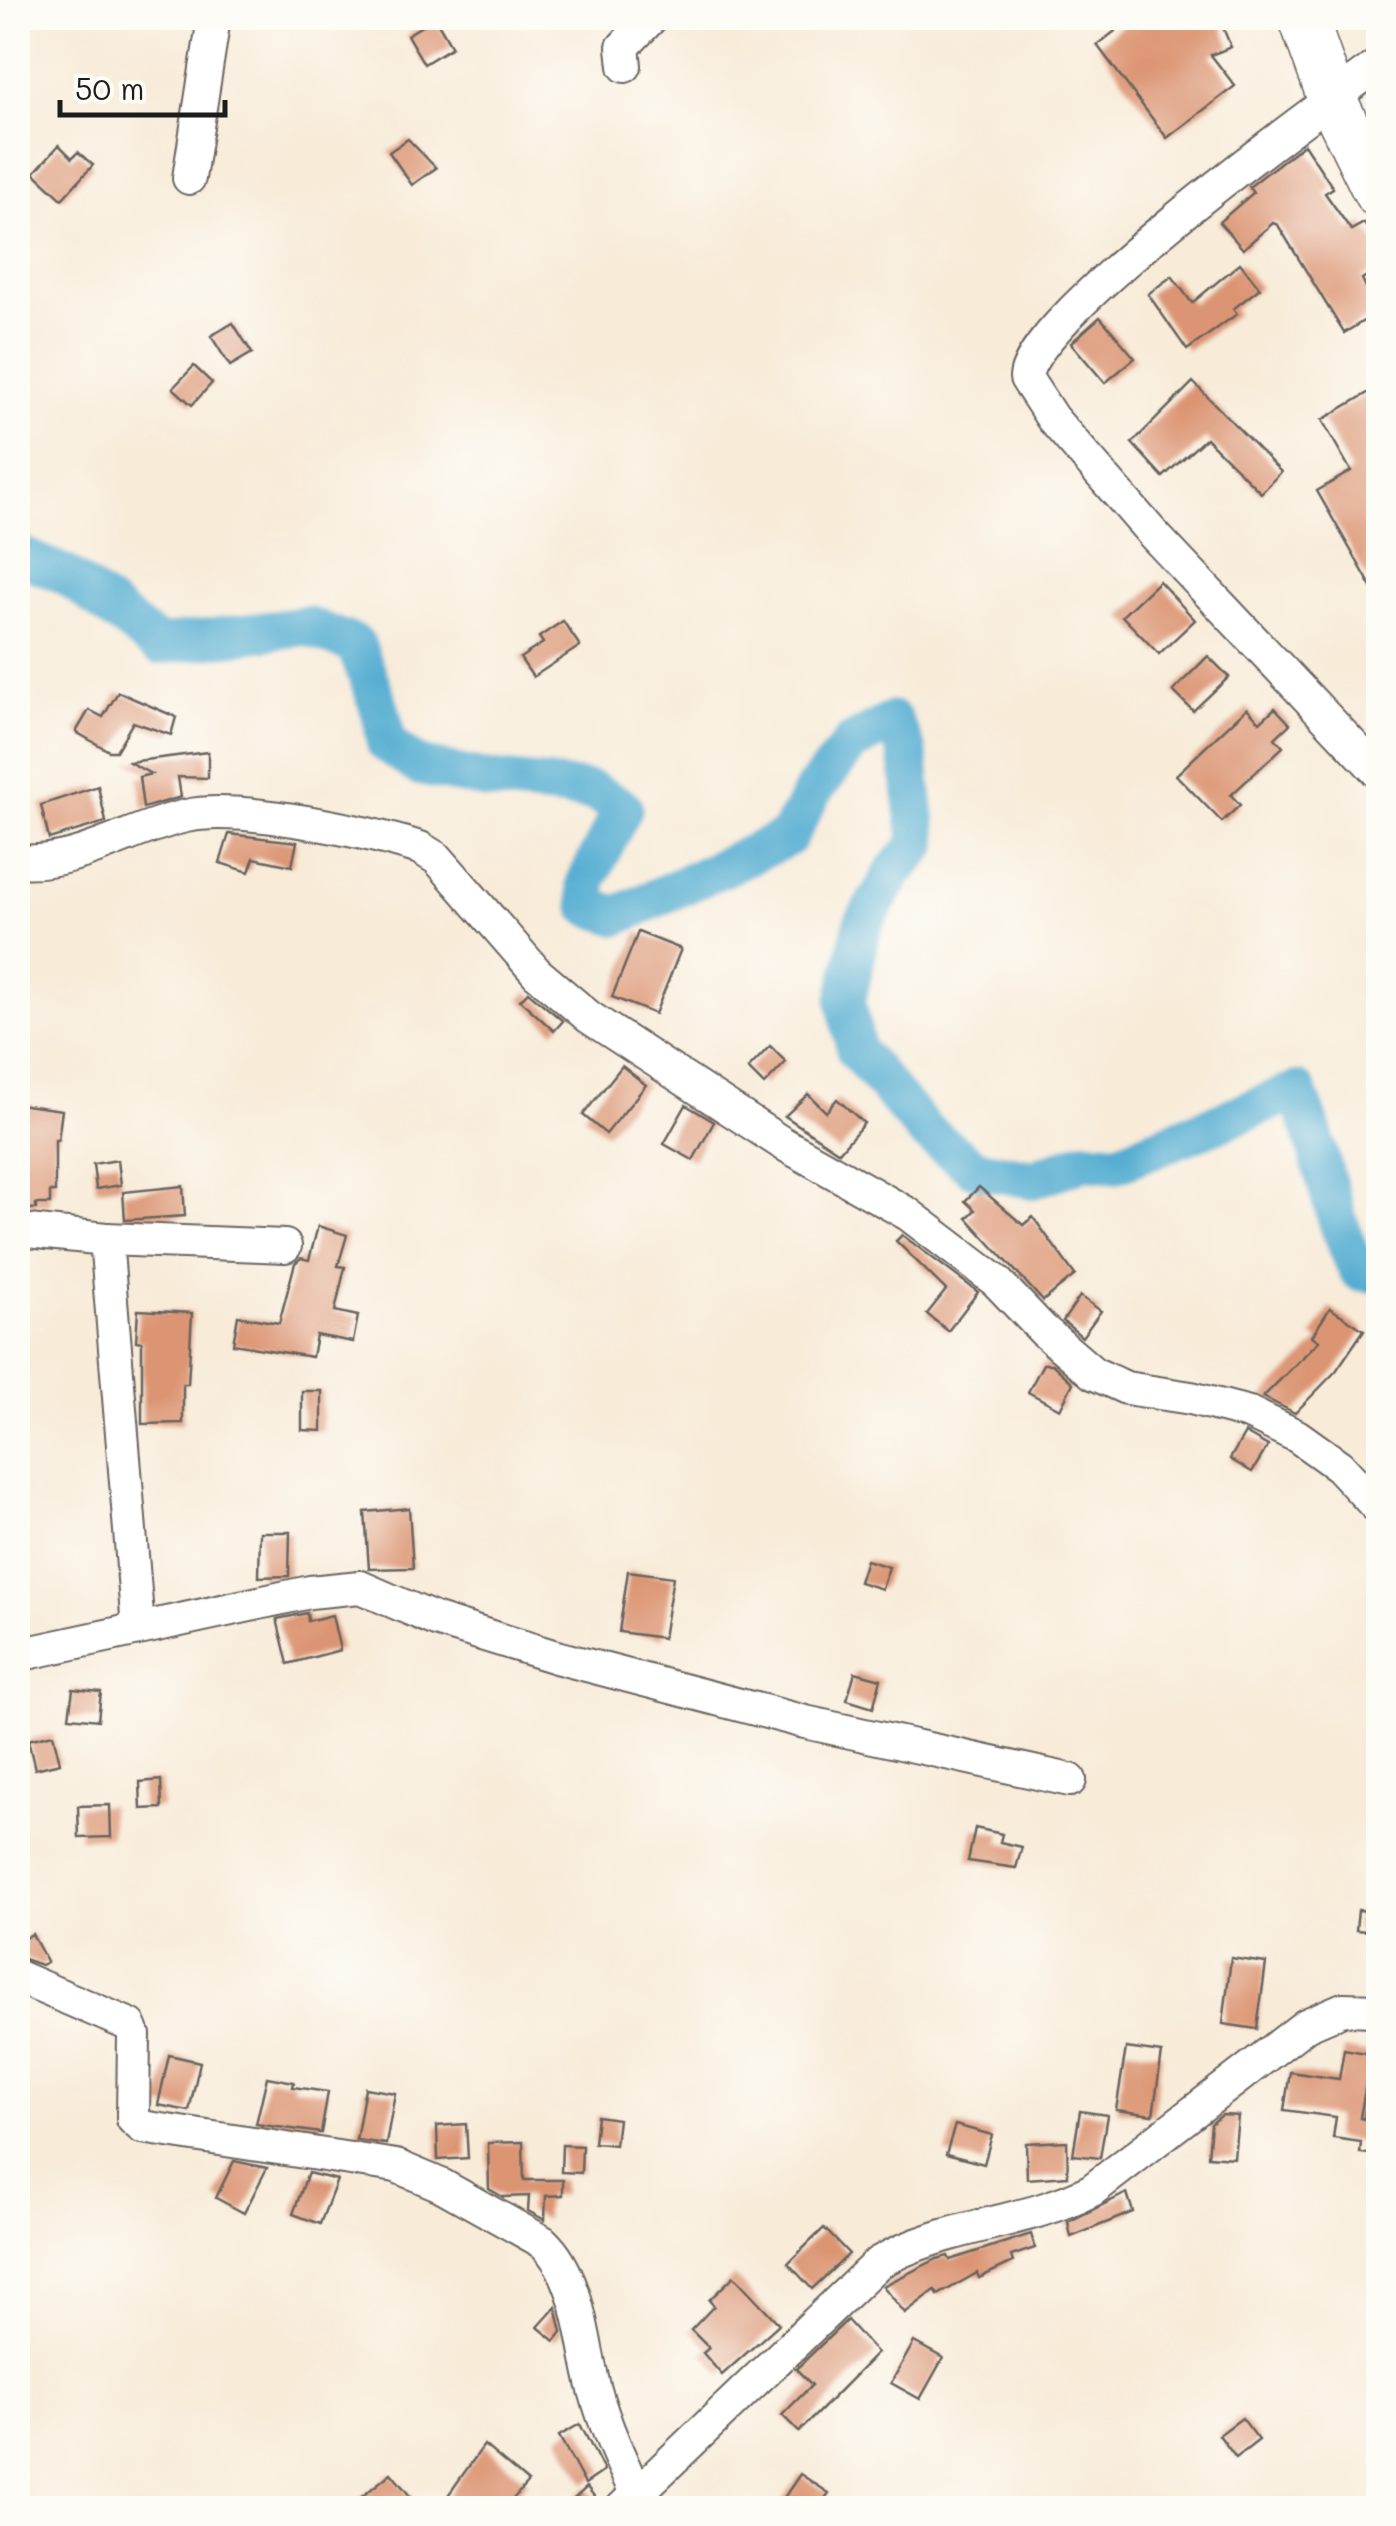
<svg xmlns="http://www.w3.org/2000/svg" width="1396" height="2526" viewBox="0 0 1396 2526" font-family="Mali,sans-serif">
  <rect width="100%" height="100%" fill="#fdfcf7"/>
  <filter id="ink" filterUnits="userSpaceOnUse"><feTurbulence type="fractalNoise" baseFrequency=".01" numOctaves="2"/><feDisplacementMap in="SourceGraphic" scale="20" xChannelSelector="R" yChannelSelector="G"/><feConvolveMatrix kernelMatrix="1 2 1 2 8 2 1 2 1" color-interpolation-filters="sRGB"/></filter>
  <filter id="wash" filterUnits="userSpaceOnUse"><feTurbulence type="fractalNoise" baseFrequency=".0048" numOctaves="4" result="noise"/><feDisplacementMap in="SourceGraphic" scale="40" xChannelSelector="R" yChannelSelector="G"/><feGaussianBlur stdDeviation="2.25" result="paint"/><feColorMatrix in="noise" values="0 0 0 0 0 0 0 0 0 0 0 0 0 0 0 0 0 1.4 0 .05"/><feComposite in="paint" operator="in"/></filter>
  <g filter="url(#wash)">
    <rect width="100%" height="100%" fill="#f8ebd8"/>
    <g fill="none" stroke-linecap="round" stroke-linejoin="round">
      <!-- river -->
      <path stroke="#54add1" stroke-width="40" d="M18 555 66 575 158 645 306 626 356 645C367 679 384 707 386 743L419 766 488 780 592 791 623 808 586 882 589 906 617 916 788 837 813 791 851 744 893 721 907 751 919 844 895 871 863 924 846 1001 856 1051 925 1131 974 1168 1033 1179 1086 1160 1117 1163 1297 1091C1323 1150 1329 1215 1359 1271L1378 1273"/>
    </g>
    <g id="blocks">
      <!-- building -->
      <g fill="#dc9573">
        <path d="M435 18 452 47 424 64 407 35Z"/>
        <path d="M1132 18H1219L1231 47 1211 55 1235 86 1167 138 1097 45Z"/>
        <path d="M408 139 436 168 412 185 389 152Z"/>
        <path d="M1304 144 1333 188 1325 193 1351 230 1364 223 1378 247V269L1362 279 1378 312 1344 333 1278 225 1273 223 1243 249 1219 222 1253 193 1249 187Z"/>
        <path d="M59 145 72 158 78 152 93 165 62 199 34 173Z"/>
        <path d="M1240 263 1260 288 1233 309 1237 314 1187 350 1148 294 1172 276 1192 303Z"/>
        <path d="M1100 317 1135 358 1105 383 1071 343Z"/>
        <path d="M233 323 252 353 230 366 211 336Z"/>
        <path d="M194 366 212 383 192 405 173 388Z"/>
        <path d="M1193 382 1281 472 1261 493 1206 438 1163 477 1132 443Z"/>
        <path d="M1378 387V598L1317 491 1351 471 1322 420Z"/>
        <path d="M1159 581 1195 620 1159 654 1122 616Z"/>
        <path d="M563 621 580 646 533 677 520 658 543 643 539 637Z"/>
        <path d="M1208 656 1229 677 1193 711 1173 691Z"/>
        <path d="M118 692 176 717 171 735 133 722 116 751H109L76 732 89 710 103 717Z"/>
        <path d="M1247 708 1260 722 1275 708 1290 724 1275 738 1283 747 1231 795 1240 805 1222 822 1176 775Z"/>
        <path d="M208 752V778L178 777 181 797 143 808 139 777 151 774 129 762Z"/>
        <path d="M98 786 106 822 49 839 41 805Z"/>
        <path d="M229 834 297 842 292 866 254 858 249 872 220 863Z"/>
        <path d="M638 932 681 949 655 1014 612 997Z"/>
        <path d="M528 992 563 1021 554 1031 520 1000Z"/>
        <path d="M770 1046 786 1062 764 1085 748 1069Z"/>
        <path d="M622 1066 646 1085 606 1134 583 1115Z"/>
        <path d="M808 1094 826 1112 837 1099 864 1123 839 1152 785 1116Z"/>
        <path d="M18 1104 62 1110 58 1140H55V1192H50V1204H36V1209L18 1208Z"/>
        <path d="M686 1105 714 1122 693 1160 664 1144Z"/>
        <path d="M118 1160 121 1185 96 1189 93 1164Z"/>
        <path d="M183 1186 185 1216 125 1220 123 1192Z"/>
        <path d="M979 1187 1023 1225 1033 1217 1075 1275 1043 1301 967 1218 975 1210 965 1201Z"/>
        <path d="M318 1226 347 1235 338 1266 345 1267 335 1311 358 1316 353 1342 316 1335 312 1357 233 1344 238 1316 279 1323 295 1263 301 1258 309 1260Z"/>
        <path d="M902 1235 978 1292 948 1331 927 1314 946 1290 896 1241Z"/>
        <path d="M1080 1296 1101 1311 1082 1337 1063 1321Z"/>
        <path d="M1330 1308 1364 1330 1336 1371 1295 1413 1263 1397 1319 1341 1312 1336Z"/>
        <path d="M138 1310 192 1313 188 1384H183V1423L142 1424V1342L136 1341Z"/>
        <path d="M1043 1364H1052L1073 1383 1060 1409 1028 1392Z"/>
        <path d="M302 1391H322V1431L302 1430Z"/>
        <path d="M1245 1433 1268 1446 1252 1472 1230 1459Z"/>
        <path d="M409 1508 413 1568 369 1569 365 1512Z"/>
        <path d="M260 1532H290L289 1576 259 1577Z"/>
        <path d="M866 1560 889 1567 882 1589 859 1582Z"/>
        <path d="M628 1571 673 1577 663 1638 619 1632Z"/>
        <path d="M307 1613 308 1621 332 1615 340 1650 288 1664 277 1619Z"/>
        <path d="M855 1672 881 1679 873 1708 847 1700Z"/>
        <path d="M73 1689 101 1692 98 1720 69 1717Z"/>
        <path d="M53 1734 60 1763 35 1769 28 1740Z"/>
        <path d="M161 1780 162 1808 141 1809 140 1782Z"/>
        <path d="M110 1805 111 1837 79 1838 78 1806Z"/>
        <path d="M975 1828 1002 1834 1000 1842 1022 1847 1016 1868 968 1861Z"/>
        <path d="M1358 1910 1378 1912V1932L1356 1930Z"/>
        <path d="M32 1934 47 1962 41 1965 18 1957V1942Z"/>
        <path d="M1231 1958 1266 1963 1257 2029 1223 2024Z"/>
        <path d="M1126 2048 1162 2053 1153 2115 1116 2110Z"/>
        <path d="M1344 2049 1371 2054 1360 2118 1364 2119 1367 2095 1378 2096V2155L1360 2153 1361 2142 1333 2138 1336 2117 1284 2110 1290 2072 1339 2079Z"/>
        <path d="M169 2055 200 2062 189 2111 158 2105Z"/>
        <path d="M267 2077 294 2082 293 2087 328 2092 321 2133 256 2124Z"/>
        <path d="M365 2088 395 2093 386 2144 356 2140Z"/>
        <path d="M1080 2111 1107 2115 1100 2158 1073 2155Z"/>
        <path d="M1222 2115 1238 2116 1234 2158 1208 2156 1211 2124Z"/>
        <path d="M597 2116 618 2119 615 2145 594 2143Z"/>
        <path d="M466 2124 468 2158 438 2160 437 2126Z"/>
        <path d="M955 2125 992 2135 984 2164 946 2154Z"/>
        <path d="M1067 2141 1068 2176 1027 2179 1026 2143Z"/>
        <path d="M523 2142 524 2180H563V2195L546 2196 545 2220 528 2211 529 2196 503 2197 489 2189 488 2143Z"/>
        <path d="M562 2145 582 2146 581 2173 561 2172Z"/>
        <path d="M234 2161 267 2168 244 2213 216 2198Z"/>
        <path d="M308 2173 337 2180 320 2224 293 2214Z"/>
        <path d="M1127 2193 1133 2212 1071 2237 1068 2222Z"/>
        <path d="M824 2228 849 2254 812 2289 788 2263Z"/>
        <path d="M1031 2234 1035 2248 1011 2256 1013 2262 979 2278 977 2273 938 2295 935 2290 905 2313 883 2286 937 2259 948 2256 950 2260Z"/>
        <path d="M734 2276 779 2324 722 2375 703 2353 709 2348 691 2330 714 2306 709 2300Z"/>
        <path d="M556 2307 562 2332 555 2341 538 2327Z"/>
        <path d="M847 2320 877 2353 799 2432 782 2415 812 2385 796 2369Z"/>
        <path d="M914 2342 943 2358 920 2399 891 2383Z"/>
        <path d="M1242 2418 1259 2440 1236 2458 1219 2435Z"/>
        <path d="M580 2424 604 2471 585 2484 559 2436Z"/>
        <path d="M484 2445 528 2482 505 2508H439Z"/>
        <path d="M391 2473 420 2508H348Z"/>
        <path d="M800 2474 829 2493 818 2508H777Z"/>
        <path d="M587 2487 603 2508H564Z"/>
      </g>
    </g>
  </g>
  <g filter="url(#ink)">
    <use href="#blocks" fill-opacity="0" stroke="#69645e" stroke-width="2.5"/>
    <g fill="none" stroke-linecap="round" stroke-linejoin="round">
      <!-- minor casing -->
      <g stroke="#69645e" stroke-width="36">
        <g id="minor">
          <path d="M1378 65C1319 108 1028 318 1026 378L1052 418 1154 535 1378 772"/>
          <path d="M625 66 623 47 651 18"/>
          <path d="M189 178 214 18"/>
          <path d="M18 861C77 866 130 828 186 816 239 804 368 832 420 848L438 859 537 973 589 1017 782 1143 908 1214 996 1281 1043 1330 1093 1373 1126 1388 1191 1398 1249 1413 1297 1436 1339 1466 1378 1508"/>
          <path d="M18 1230 106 1239 138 1628"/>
          <path d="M106 1239 285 1246"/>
          <path d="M18 1655 310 1592 360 1587 436 1620 556 1657 805 1722 1070 1780"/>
          <path d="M18 1977 130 2025 134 2035 133 2119 142 2127 396 2166 441 2185 543 2242C581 2278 582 2343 595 2390 605 2426 620 2459 636 2493"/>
          <path d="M622 2508 878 2263C945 2224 1024 2225 1092 2190L1306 2025 1343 2009 1378 2010"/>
        </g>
      </g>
      <!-- highway casing -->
      <g stroke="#69645e" stroke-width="51">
        <path id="highway" d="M1303 18 1332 99 1378 193"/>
      </g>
      <!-- minor -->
      <use href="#minor" stroke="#fff" stroke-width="32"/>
      <!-- highway -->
      <use href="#highway" stroke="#fff" stroke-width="48"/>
    </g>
  </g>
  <!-- margin -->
  <rect width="1396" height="2526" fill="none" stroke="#fdfcf7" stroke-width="60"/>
  <!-- scale -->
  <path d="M60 100v15h165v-15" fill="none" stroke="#1c1c1c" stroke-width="5"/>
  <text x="75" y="100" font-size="30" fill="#1c1c1c" stroke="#fdfcf7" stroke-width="8" paint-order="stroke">50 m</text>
</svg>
